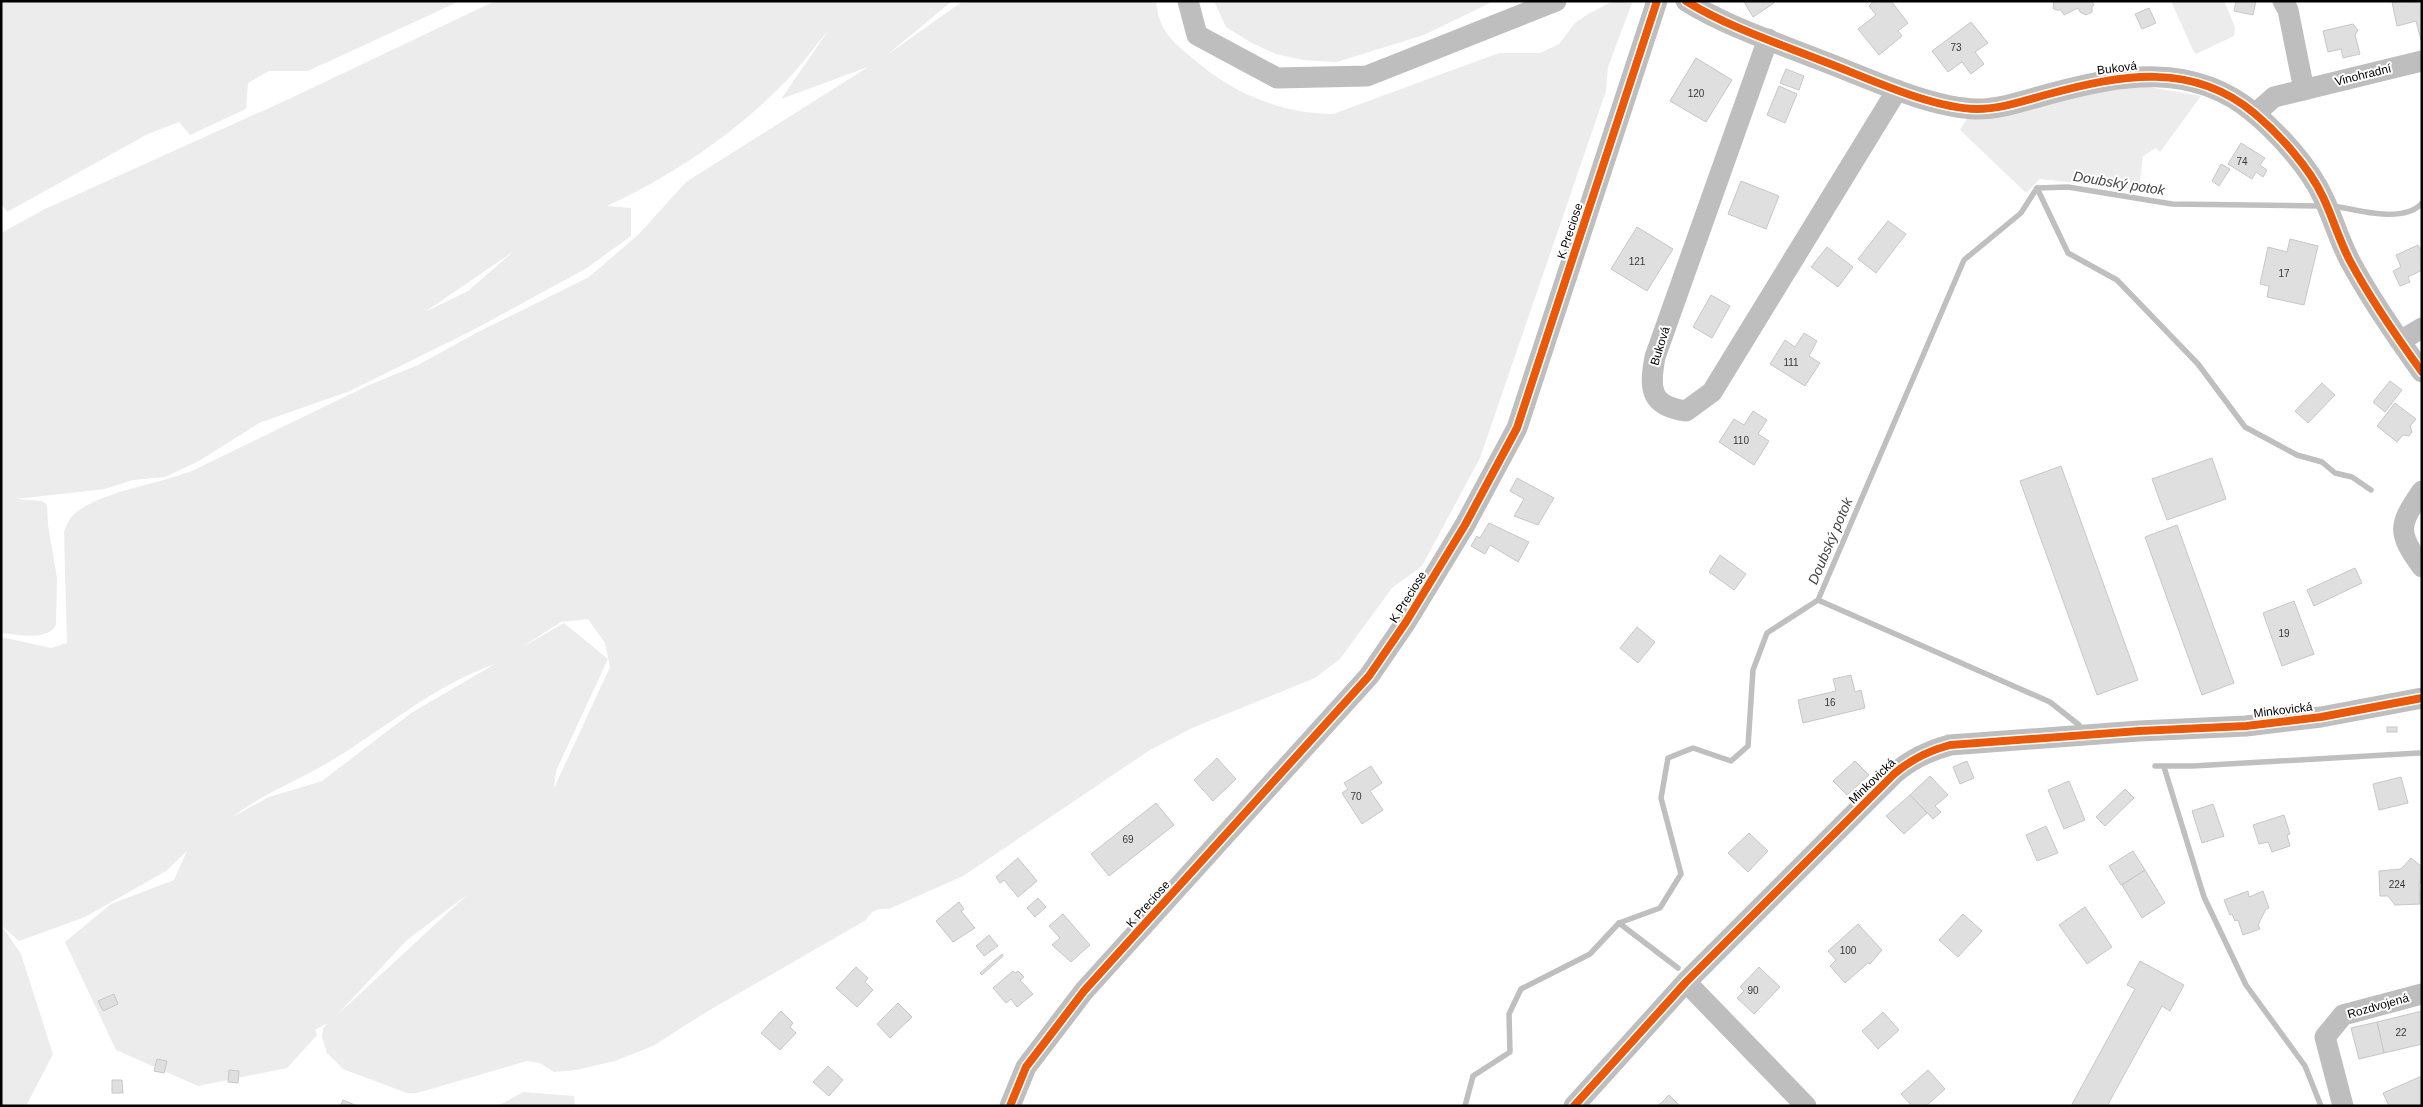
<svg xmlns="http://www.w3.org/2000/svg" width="2423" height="1107" viewBox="0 0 2423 1107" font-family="Arial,sans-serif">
  <rect width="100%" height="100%" fill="#fff"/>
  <!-- green -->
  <g fill="#ececec" fill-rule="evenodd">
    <path d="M1 1H460L308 71H269L248 83 246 109 190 135 179 122 148 134 7 212 1 203Z"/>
    <path d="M495 1H952L887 55 963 1H1156C1159 30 1170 39 1191 57 1232 93 1279 113 1333 114L1499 53H1540L1559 44 1575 23 1588 14 1613 1 1632 3 1608 67 1606 91 1480 458 1422 566 1392 588 1340 659 1315 678 1192 728 1150 750 963 876 889 909C878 908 871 910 866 920L708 1011 653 1046 615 1061 576 1070 554 1072 540 1063 527 1061 417 1093H407L343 1069 327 1053 322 1037 323 1028 328 1023 315 1030 317 1035 287 1068 198 1086 116 1050 65 942 111 904 174 880 187 851 166 871 85 917 19 941 2 926 21 954 53 1054 26 1106H1V637L51 648 67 643 64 532C66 526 69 519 73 515 101 490 160 485 196 469L369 385 418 365 478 332 589 277 639 234 686 182 868 67 781 99 828 31C814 47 801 66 786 81 736 133 672 176 607 206L631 208V236L587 268 473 330 350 391 259 423 199 461 165 477 133 480 105 489 16 499 42 501 47 505 48 525 57 578 56 625C47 642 17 634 1 633V233L45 209 291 98ZM514 251 468 291 425 312ZM588 619 605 643 610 667 554 788 556 771 608 659 564 623 519 649 561 622ZM495 664 411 713 322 781 269 797 234 816C261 795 294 782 324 765 381 732 432 686 495 664ZM468 894 336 1016 407 940Z"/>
    <path d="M1214 1H1494L1424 35 1337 62 1303 60 1276 54 1250 42 1226 27Z"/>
    <path d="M2171 1H2224L2235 27 2234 36 2196 54 2193 50Z"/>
    <path d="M2137 85 2201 96 2160 152 2156 148 2143 156 2139 190 2040 179 2026 193 1960 130 1969 115 2092 90Z"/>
    <path d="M523 1092 574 1096 575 1106H498Z"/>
  </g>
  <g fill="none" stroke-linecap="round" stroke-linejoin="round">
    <!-- stream -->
    <g stroke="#bfbfbf" stroke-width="5.5">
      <path d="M2037 188 2068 253 2117 280 2198 364 2245 427 2297 455 2322 462 2335 473 2352 477 2371 490"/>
      <path d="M2334 206C2357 210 2404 224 2422 203"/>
      <path d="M1818 600 2050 702 2079 725"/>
      <path d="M2155 766H2193L2419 753"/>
      <path d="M2164 767 2204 897 2246 985 2305 1066 2321 1106"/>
      <path d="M1619 923 1678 968"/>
      <path d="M1465 1106 1473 1076 1510 1052 1509 1014 1521 989 1590 954 1619 923 1660 908 1681 874 1661 798 1668 758 1693 748 1731 761 1748 746 1753 670 1767 633 1818 600 1964 260 2021 213 2037 188 2068 187 2172 204 2319 206"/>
    </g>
  </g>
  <!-- building -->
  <g fill="#dfdfdf" stroke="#c7c7c7">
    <path d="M1746 1H1773L1774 3 1753 17 1744 2Z"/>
    <path d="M1874 1H1891L1908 23 1898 31 1902 36 1879 55 1858 29 1876 15 1869 6Z"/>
    <path d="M2054 1H2091L2094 5 2092 6V12L2086 15 2080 12 2078 8 2064 15 2061 10H2056L2053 8Z"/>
    <path d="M2236 1H2256L2253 15 2234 11Z"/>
    <path d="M2422 1V40H2421L2416 21 2397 26 2392 2Z"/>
    <path d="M2149 8 2156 23 2142 29 2135 14Z"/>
    <path d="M1971 22 1988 43 1975 52 1984 64 1971 74 1962 62 1948 72 1932 51Z"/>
    <path d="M2353 24 2358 30 2355 35 2360 54 2343 58 2341 49 2328 52 2323 31Z"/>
    <path d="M1696 58 1732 80 1706 122 1670 101Z"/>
    <path d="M1786 69 1804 76 1799 90 1780 83Z"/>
    <path d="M1779 86 1797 94 1785 123 1767 115Z"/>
    <path d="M2241 143 2265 158 2260 165 2267 170 2263 177 2256 172 2252 179 2228 164Z"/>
    <path d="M2221 164 2230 169 2219 186 2212 181Z"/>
    <path d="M1741 181 1779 196 1766 229 1728 214Z"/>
    <path d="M1888 221 1906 234 1876 273 1858 259Z"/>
    <path d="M1637 227 1673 249 1647 291 1611 269Z"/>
    <path d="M2290 239 2318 246 2304 305 2267 297 2269 286 2260 284 2268 247 2287 252Z"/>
    <path d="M2418 245 2422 253V270L2408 277 2410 282 2400 286 2393 271 2401 267 2396 255Z"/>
    <path d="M1827 247 1853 267 1838 287 1811 267Z"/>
    <path d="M1711 295 1730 306 1712 338 1693 327Z"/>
    <path d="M1804 333 1817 341 1809 356 1820 363 1805 386 1770 364 1785 340 1795 347Z"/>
    <path d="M2390 381 2402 390 2385 412 2373 402Z"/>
    <path d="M2322 383 2335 395 2308 423 2295 411Z"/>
    <path d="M2395 403 2416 419 2410 426 2412 432 2409 436 2403 435 2397 442 2377 426Z"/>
    <path d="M1753 411 1767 420 1758 434 1769 441 1754 465 1719 442 1734 419 1744 425Z"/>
    <path d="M2212 458 2226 499 2167 520 2152 479Z"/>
    <path d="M2061 466 2138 680 2097 695 2020 481Z"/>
    <path d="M1517 478 1554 498 1538 525 1514 516 1524 499 1510 491Z"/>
    <path d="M1489 523 1529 542 1518 562 1490 545 1485 554 1471 546 1477 536 1480 538Z"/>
    <path d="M2177 525 2234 683 2202 695 2145 537Z"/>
    <path d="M1720 555 1746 574 1734 590 1709 572Z"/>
    <path d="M2355 568 2362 583 2314 606 2307 590Z"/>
    <path d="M2294 601 2314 654 2282 666 2263 613Z"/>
    <path d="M1637 627 1655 642 1638 663 1620 648Z"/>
    <path d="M1851 675 1855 692 1861 690 1865 708 1803 723 1798 700 1836 691 1833 679Z"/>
    <rect x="2387" y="727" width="10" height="5"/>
    <path d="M1217 758 1236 779 1213 801 1194 780Z"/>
    <path d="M1855 761 1869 775 1847 795 1833 781Z"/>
    <path d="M1967 761 1974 778 1960 784 1953 767Z"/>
    <path d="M1371 766 1382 783 1370 791 1383 810 1362 824 1342 793 1348 789 1344 783Z"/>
    <path d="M1930 776 1948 795 1935 806 1941 812 1933 819 1910 795Z"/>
    <path d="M2401 777 2408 803 2379 810 2373 784Z"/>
    <path d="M2069 781 2085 820 2064 829 2048 790Z"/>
    <path d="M2125 789 2134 798 2105 826 2096 817Z"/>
    <path d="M1910 795 1927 813 1904 834 1886 816Z"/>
    <path d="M1156 803 1174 825 1109 876 1091 854Z"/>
    <path d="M2213 804 2224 836 2202 843 2192 811Z"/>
    <path d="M2284 815 2290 834 2287 835 2290 846 2272 852 2268 842 2259 844 2253 825Z"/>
    <path d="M2046 826 2058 853 2037 861 2026 835Z"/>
    <path d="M1749 833 1768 851 1748 872 1728 853Z"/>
    <path d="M2133 851 2145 870 2121 885 2109 866Z"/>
    <path d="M1018 858 1037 881 1018 897 1004 880 1000 883 996 877Z"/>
    <path d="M2411 858 2422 867V880L2419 884 2420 904 2395 905 2388 896H2380L2379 871 2401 869Z"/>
    <path d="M2145 870 2165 903 2142 918 2122 885Z"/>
    <path d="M2248 891 2249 897 2263 891 2269 908 2266 909 2258 925 2260 929 2243 935 2238 920 2235 921 2232 914 2230 915 2224 900Z"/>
    <path d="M1038 898 1046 907 1035 917 1027 908Z"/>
    <path d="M959 902 964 909 961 911 975 928 953 942 936 921Z"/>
    <path d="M2085 907 2112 947 2087 964 2059 925Z"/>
    <path d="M1063 914 1090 945 1071 962 1052 945 1060 938 1049 926Z"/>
    <path d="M1963 914 1982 931 1958 957 1939 940Z"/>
    <path d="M1858 924 1882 950 1870 964 1868 963 1845 983 1830 966 1836 960 1828 951Z"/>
    <path d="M989 935 998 946 984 956 976 946Z"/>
    <path d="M1002 954 1003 956 982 975 980 973Z"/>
    <path d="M2140 961 2184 985 2170 1011 2162 1006 2107 1106H2071L2135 989 2127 985Z"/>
    <path d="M856 967 868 978 865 982 873 990 857 1007 836 988Z"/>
    <path d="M1759 967 1780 987 1754 1014 1737 998 1744 991 1740 987Z"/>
    <path d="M1013 971 1015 973 1018 971 1024 977 1020 980 1033 994 1017 1007 1011 999 1006 1003 993 988Z"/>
    <path d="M114 994 118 1004 103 1011 98 1001Z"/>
    <path d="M898 1003 912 1017 890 1038 877 1024Z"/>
    <path d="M781 1011 793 1023 790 1027 796 1033 780 1050 761 1033Z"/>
    <path d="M2422 1011V1044L2384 1053 2377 1022Z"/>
    <path d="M1883 1012 1899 1030 1878 1049 1862 1031Z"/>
    <path d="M2377 1022 2384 1053 2359 1059 2351 1028Z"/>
    <path d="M157 1059 167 1061 164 1073 154 1071Z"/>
    <path d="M828 1066 843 1080 829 1096 813 1082Z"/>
    <path d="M229 1070 239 1071 238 1083 228 1082Z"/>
    <path d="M1928 1070 1945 1089 1926 1106H1912L1901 1094Z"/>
    <path d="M2422 1076V1106H2389L2383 1093Z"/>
    <path d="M112 1080H122L123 1093H112Z"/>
    <path d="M1669 1095 1680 1106H1657L1661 1103Z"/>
    <path d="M343 1100 355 1105V1106H340Z"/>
  </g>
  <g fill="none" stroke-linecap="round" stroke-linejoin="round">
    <!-- minor -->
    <g stroke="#bebebe" stroke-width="21">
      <path d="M1188 1 1197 35 1277 78 1367 76 1556 1"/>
      <path d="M1686 1C1726 26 1777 43 1820 60 1866 77 1929 108 1977 109 2002 109 2026 100 2049 94 2120 75 2192 61 2254 113 2279 134 2309 167 2323 197 2333 218 2339 240 2350 261 2371 300 2396 336 2422 372"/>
      <path d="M2283 1 2288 10 2304 90"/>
      <path d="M1768 39 1655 357C1649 389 1650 406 1686 411L1712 392 1897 90"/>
      <path d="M2255 114 2274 97 2422 61"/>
      <path d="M2400 341 2422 328"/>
      <path d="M2422 491C2398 526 2397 532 2422 567"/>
      <path d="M1686 982 1806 1106"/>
      <path d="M1010 1106 1026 1067 1084 991 1369 676 1406 622 1465 525 1517 428 1657 1"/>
      <path d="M1574 1106 1686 982 1894 774C1911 759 1928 751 1950 745L2139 731 2246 726 2321 717 2422 698"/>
      <path d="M2343 1106 2325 1037 2343 1015 2422 994"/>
    </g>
    <!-- cycleway casing -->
    <g stroke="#fff" stroke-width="11">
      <g id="cycleway">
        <path d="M1686 1C1726 26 1777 43 1820 60 1866 77 1929 108 1977 109 2002 109 2026 100 2049 94 2120 75 2192 61 2254 113 2279 134 2309 167 2323 197 2333 218 2339 240 2350 261 2371 300 2396 336 2422 372"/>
        <path d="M1010 1106 1026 1067 1084 991 1369 676 1406 622 1465 525 1517 428 1657 1"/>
        <path d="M1574 1106 1686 982 1894 774C1911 759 1928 751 1950 745L2139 731 2246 726 2321 717 2422 698"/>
      </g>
    </g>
    <!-- cycleway -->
    <use href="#cycleway" stroke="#e8590c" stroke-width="8"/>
  </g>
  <g text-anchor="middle" stroke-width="4" stroke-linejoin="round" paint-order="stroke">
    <!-- number labels -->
    <g font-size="10" fill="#383838">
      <text x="1956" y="51">73</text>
      <text x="1696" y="97">120</text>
      <text x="2242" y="165">74</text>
      <text x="1637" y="265">121</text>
      <text x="2284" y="277">17</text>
      <text x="1791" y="366">111</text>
      <text x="1741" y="444">110</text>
      <text x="2284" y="637">19</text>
      <text x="1830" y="706">16</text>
      <text x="1356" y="800">70</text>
      <text x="1128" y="843">69</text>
      <text x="2397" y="888">224</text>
      <text x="1848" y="954">100</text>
      <text x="1753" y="994">90</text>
      <text x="2401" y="1036">22</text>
    </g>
    <!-- street labels -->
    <g font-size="12" fill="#000" stroke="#fff">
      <text transform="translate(2117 68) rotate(-7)" y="4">Buková</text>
      <text transform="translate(2363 75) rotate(-14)" y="4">Vinohradní</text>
      <text transform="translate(1570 231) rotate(-72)" y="4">K Preciose</text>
      <text transform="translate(1660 346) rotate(-73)" y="4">Buková</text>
      <text transform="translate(1408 597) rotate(-58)" y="4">K Preciose</text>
      <text transform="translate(2283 710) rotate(-7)" y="4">Minkovická</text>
      <text transform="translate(1872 781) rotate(-44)" y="4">Minkovická</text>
      <text transform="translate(1148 904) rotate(-48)" y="4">K Preciose</text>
      <text transform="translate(2378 1006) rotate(-16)" y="4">Rozdvojená</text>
    </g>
    <!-- water labels -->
    <g font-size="14" font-style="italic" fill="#444" stroke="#fff">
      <text transform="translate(2119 183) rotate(9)" y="5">Doubský potok</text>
      <text transform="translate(1830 541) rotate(-67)" y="5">Doubský potok</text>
    </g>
  </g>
  <!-- border -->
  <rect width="2423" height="1107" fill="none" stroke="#000000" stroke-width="5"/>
</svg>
